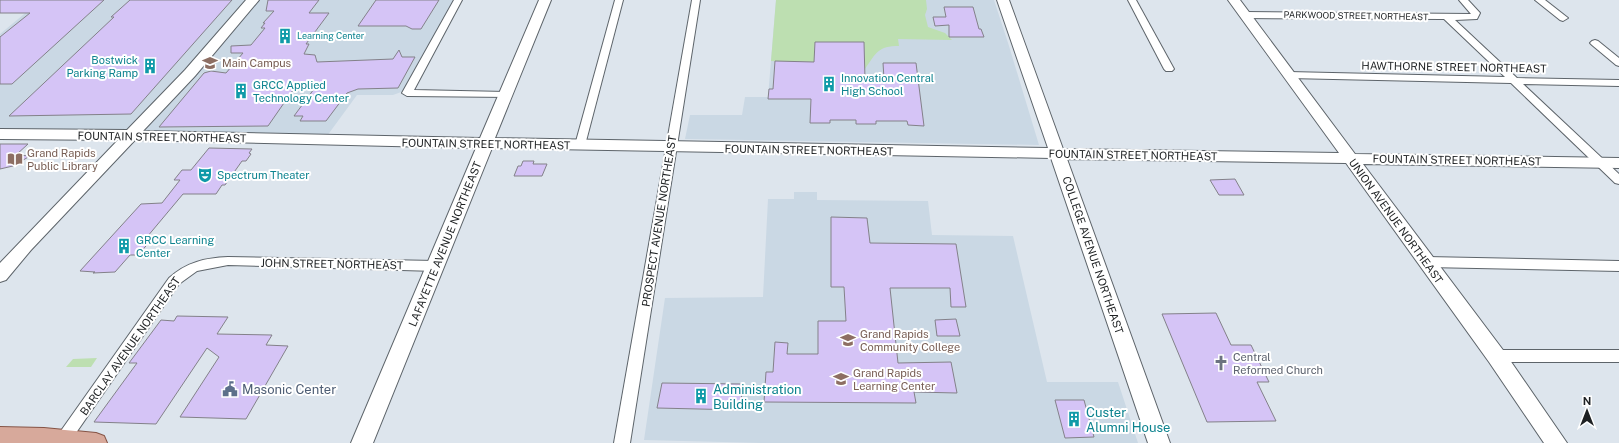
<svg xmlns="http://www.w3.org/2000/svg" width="1619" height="443" viewBox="0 0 1619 443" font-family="'Public Sans',sans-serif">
  <rect width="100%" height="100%" fill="#dde5ed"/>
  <!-- built -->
  <g fill="#cad8e4">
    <path d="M41 0H454L404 91 393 95H357L327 136 0 129V34Z"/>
    <path d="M776 0H994L1009 46 1039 145 685 139 690 115H742L745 97H768Z"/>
    <path d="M794 192H817V200L928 201 932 235 1013 236 1047 382H1118L1138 443H762L644 440 665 298 763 297 768 199H794Z"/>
  </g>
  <!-- green -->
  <g fill="#bddfb1">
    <path d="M776 0H926L927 9 925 15 928 27 945 33 952 40 898 39 899 46C878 46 876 53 865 69L864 42H815L814 63 771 61Z"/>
    <path d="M97 358 91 367H66L73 359Z"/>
  </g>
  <!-- building -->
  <g fill="#d5c4f6" stroke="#838189">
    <path d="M0 0H104L12 84H0V37L30 13H0Z"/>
    <path d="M130 0H232L131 114 9 116 114 17H111Z"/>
    <path d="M268 0H319L309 13H329L306 44H309L304 54 315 55 317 62 393 59 399 50 402 57H415L398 88 358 89 347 93 326 121H300L303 116H294L314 89 293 90 268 126 159 127 204 73 211 71 226 73 243 53H231V46L251 45 265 28H261L265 23H263L274 11H266Z"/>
    <path d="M376 0H439L421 29H412L406 26H358Z"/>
    <path d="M944 7H973L979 29H981L984 37H949V25L935 26 933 17H946Z"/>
    <path d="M815 42H864L865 79H884L883 63H916L924 126 908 125 907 121H876V124H856V120H830V123H810L811 99H768L769 89H773L775 61 814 62Z"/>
    <path d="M0 144H28L16 155 30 156 13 166 0 169Z"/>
    <path d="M209 148 252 149 249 153 251 154 246 161H242L225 185H222L216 194H183L147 237 153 238 138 255H130L115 272 93 273 95 272 80 271 141 204 162 203 180 180H174L182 170H191Z"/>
    <path d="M523 161H534L533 164H547L542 176H514L518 166H521Z"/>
    <path d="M1235 179 1244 195H1219L1210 180Z"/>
    <path d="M831 217 867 218 870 243 956 244 966 307H951L950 288H890L898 363 951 362 957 393 914 392 916 403 764 402 766 372H773L775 342 788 343 787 354H818V321H846L844 287H831Z"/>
    <path d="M1216 313 1231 345H1251L1269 382H1257L1276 421 1207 422 1162 314Z"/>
    <path d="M177 316 228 317 217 334 272 335 266 345 288 346 246 419 180 417 219 357 207 348 156 424 94 422 137 363H129L161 320 174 321Z"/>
    <path d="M956 319 960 336H937L935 320Z"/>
    <path d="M662 383 742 384 741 410 657 408Z"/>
    <path d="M1055 400H1084L1094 437 1065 438Z"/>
  </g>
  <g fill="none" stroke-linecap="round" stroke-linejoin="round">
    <!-- street casing -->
    <g stroke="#5d646a" stroke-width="2">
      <g id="street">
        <path d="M454 0H462L414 90 506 92 511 95 510 97 407 96 402 93Z"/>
        <path d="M615 0H623L585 145 580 148 575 145Z"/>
        <path d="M692 0H700L630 443H614Z"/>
        <path d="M1128 0H1136L1174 69 1172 71H1166L1164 69Z"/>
        <path d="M1459 0H1468L1480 13 1477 19 1455 20 1517 78 1619 80V86L1523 84 1619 174V184L1615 183 1511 83 1289 78 1284 75 1289 72 1505 77 1444 19 1245 18 1241 15 1245 12 1471 14Z"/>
        <path d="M1535 0H1545L1568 18 1563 21 1560 20Z"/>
        <path d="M1595 40 1598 41 1619 58V66L1616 65 1592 45 1590 43 1592 41Z"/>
        <path d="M228 257 436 261 440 263 442 266 440 269 436 271 228 265 197 271 179 284 69 443H57L55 440 58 435 169 278C187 262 205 258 228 257Z"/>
        <path d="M1427 257 1619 261V271L1427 267 1423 265 1421 262 1423 259Z"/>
        <path d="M1496 350H1619V362H1496L1491 360 1489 356 1491 352Z"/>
      </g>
    </g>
    <!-- secondary casing -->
    <g stroke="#5d646a" stroke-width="2">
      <path id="secondary" d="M246 0H259L195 76 143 131 480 138 539 0H551L495 138 1048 148 997 0H1009L1063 149 1339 153 1228 0H1240L1355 154 1619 158V168L1363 164 1503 350 1567 443H1544L1489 362 1346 163 1067 159 1170 443H1148L1051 158 492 148 373 443H351L476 148 135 140 31 250 6 280 0 282V263L118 140 0 139V129L127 130 185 70Z"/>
    </g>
    <!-- primary casing -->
    <g stroke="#855446" stroke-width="2">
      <path id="primary" d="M0 427 44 428 96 433 104 436 107 443H0Z"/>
    </g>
    <!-- street -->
    <use href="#street" fill="#fff" fill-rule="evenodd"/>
    <!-- secondary -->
    <use href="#secondary" fill="#fff" fill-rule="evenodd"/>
    <!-- primary -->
    <use href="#primary" fill="#d7a99b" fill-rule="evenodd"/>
  </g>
  <!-- icons -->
  <defs>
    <g id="building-bare" transform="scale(1.2)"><path d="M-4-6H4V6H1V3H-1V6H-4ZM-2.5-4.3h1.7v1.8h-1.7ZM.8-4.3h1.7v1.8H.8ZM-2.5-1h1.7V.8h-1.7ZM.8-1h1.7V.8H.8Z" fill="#0f9aa8" stroke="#fff" stroke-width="2.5" paint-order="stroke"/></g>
    <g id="university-bare" transform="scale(1.2)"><path d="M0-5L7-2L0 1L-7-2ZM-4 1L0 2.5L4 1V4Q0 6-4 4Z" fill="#8d6e63" stroke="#fff" stroke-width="2.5" paint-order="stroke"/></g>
    <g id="library-bare" transform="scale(1.2)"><path d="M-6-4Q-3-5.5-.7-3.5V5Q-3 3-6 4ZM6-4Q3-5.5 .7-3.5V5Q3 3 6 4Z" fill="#8d6e63" stroke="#fff" stroke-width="2.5" paint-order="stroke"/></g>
    <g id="theatre-bare" transform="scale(1.2)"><path d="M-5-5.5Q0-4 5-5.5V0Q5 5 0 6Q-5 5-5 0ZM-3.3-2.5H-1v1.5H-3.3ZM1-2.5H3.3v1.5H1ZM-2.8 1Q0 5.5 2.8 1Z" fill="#0f9aa8" stroke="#fff" stroke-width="2.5" paint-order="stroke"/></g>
    <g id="church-bare" transform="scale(1.2)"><path d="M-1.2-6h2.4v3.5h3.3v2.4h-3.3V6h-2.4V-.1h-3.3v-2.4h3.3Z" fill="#6b7280" stroke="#fff" stroke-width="2.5" paint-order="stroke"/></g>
    <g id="school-bare" transform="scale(1.2)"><path d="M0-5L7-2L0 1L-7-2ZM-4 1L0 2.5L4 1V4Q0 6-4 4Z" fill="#8d6e63" stroke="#fff" stroke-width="2.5" paint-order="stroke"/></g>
    <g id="civic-bare" transform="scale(1.2)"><path d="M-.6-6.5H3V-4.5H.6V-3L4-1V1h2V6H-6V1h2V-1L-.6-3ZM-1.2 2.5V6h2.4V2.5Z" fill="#5c6f8a" stroke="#fff" stroke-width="2.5" paint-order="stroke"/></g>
  </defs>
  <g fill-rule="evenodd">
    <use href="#building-bare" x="285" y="36"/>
    <use href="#university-bare" x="210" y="63"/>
    <use href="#building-bare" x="150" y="66"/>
    <use href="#building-bare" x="829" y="84"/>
    <use href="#building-bare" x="241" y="91"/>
    <use href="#library-bare" x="15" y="159"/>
    <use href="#theatre-bare" x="205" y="175"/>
    <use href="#building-bare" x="124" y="246"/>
    <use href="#university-bare" x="848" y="340"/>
    <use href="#church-bare" x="1221" y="363"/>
    <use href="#school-bare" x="841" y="379"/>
    <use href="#civic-bare" x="230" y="389"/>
    <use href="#building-bare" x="701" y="396"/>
    <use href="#building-bare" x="1074" y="419"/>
  </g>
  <g text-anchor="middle" stroke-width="4" stroke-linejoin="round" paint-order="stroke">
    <!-- far-street labels -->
    <g font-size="9" fill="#1e2123" stroke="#fff">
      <text transform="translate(1356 16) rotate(1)" y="3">PARKWOOD STREET NORTHEAST</text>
    </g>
    <!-- far-culture labels -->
    <g font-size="9" fill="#0d838f" stroke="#fff" text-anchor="start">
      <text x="297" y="39">Learning Center</text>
    </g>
    <!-- culture labels -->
    <g font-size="11" fill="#0d838f" stroke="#fff" text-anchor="start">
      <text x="138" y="64" text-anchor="end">Bostwick<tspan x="138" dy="13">Parking Ramp</tspan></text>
      <text x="841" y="82">Innovation Central<tspan x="841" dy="13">High School</tspan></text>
      <text x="253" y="89">GRCC Applied<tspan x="253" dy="13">Technology Center</tspan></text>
      <text x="217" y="179">Spectrum Theater</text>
      <text x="136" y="244">GRCC Learning<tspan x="136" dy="13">Center</tspan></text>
    </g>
    <!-- education labels -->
    <g font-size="11" fill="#785e54" stroke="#fff" text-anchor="start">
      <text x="222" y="67">Main Campus</text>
      <text x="27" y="157">Grand Rapids<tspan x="27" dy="13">Public Library</tspan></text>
      <text x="860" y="338">Grand Rapids<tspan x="860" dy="13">Community College</tspan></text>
      <text x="853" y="377">Grand Rapids<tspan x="853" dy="13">Learning Center</tspan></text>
    </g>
    <!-- street labels -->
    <g font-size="11" fill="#1e2123" stroke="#fff">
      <text transform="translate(1454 67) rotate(1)" y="4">HAWTHORNE STREET NORTHEAST</text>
      <text transform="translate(162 137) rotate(1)" y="4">FOUNTAIN STREET NORTHEAST</text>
      <text transform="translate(486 144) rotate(1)" y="4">FOUNTAIN STREET NORTHEAST</text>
      <text transform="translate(809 150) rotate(1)" y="4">FOUNTAIN STREET NORTHEAST</text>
      <text transform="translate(1133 155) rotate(1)" y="4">FOUNTAIN STREET NORTHEAST</text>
      <text transform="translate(1457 160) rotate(1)" y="4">FOUNTAIN STREET NORTHEAST</text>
      <text transform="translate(659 221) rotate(-81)" y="4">PROSPECT AVENUE NORTHEAST</text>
      <text transform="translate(1396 221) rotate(54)" y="4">UNION AVENUE NORTHEAST</text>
      <text transform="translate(445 244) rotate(-68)" y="4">LAFAYETTE AVENUE NORTHEAST</text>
      <text transform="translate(1093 255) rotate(71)" y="4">COLLEGE AVENUE NORTHEAST</text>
      <text transform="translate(332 264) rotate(1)" y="4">JOHN STREET NORTHEAST</text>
      <text transform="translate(130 346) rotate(-55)" y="4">BARCLAY AVENUE NORTHEAST</text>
    </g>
    <!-- worship labels -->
    <g font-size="11" fill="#5b616d" stroke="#fff" text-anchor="start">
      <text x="1233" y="361">Central<tspan x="1233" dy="13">Reformed Church</tspan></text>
    </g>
    <!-- near-service labels -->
    <g font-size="13" fill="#4e5e75" stroke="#fff" text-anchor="start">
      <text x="242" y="394">Masonic Center</text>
    </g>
    <!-- near-culture labels -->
    <g font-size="13" fill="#0d838f" stroke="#fff" text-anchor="start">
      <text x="713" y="394">Administration<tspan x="713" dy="15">Building</tspan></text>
      <text x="1086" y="417">Custer<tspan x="1086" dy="15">Alumni House</tspan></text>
    </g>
  </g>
  <!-- north arrow -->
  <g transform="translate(1587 411)" stroke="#ffffff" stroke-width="3" paint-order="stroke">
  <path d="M0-3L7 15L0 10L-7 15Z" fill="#1e2123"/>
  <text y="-6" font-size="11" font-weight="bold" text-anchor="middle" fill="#1e2123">N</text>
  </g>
</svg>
